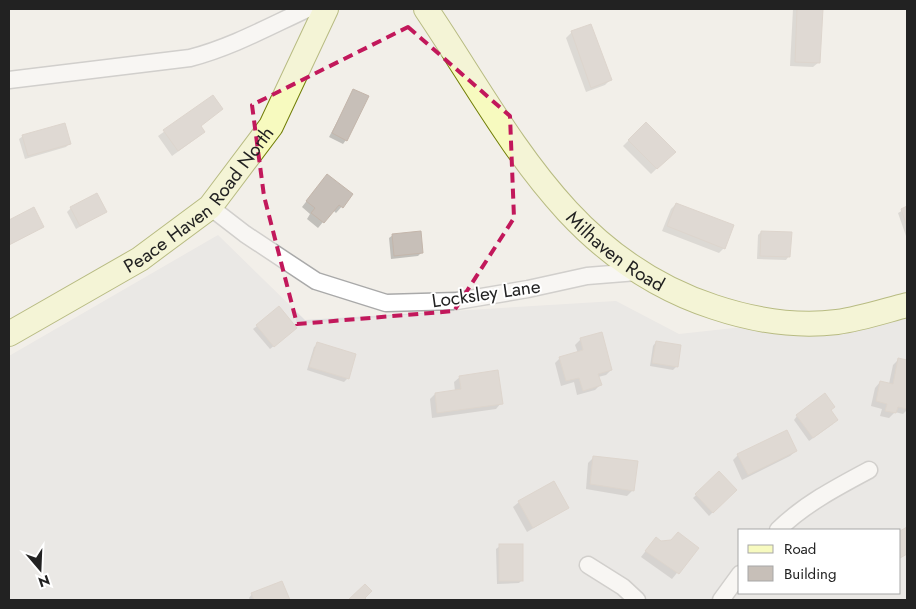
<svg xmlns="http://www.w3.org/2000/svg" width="916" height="609" viewBox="0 0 916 609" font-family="Jost,sans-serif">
  <rect width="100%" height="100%" fill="#f2efe9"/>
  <!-- residential -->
  <path fill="#e0dfdf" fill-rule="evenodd" d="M218 235 305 320 616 301 679 334 907 309V600H9V356ZM740 530H900V593H740Z"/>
  <!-- shadow -->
  <g fill="#0003">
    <path d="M793 9H821L819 62 813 67 790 66Z"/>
    <path d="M572 32 610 80 605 85 586 92 566 38Z"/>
    <path d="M354 90 346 140 343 144 329 137Z"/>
    <path d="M213 97 221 109 200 126 203 132 198 137 172 156 158 136Z"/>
    <path d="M646 123 669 157 651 174 623 146Z"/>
    <path d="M23 136 69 144 66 147 25 159 19 139Z"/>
    <path d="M322 181 352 195 336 213 333 210 318 228 307 219 310 214 302 207Z"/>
    <path d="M676 204 724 248 719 253 662 231 671 209Z"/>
    <path d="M71 208 105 212 76 229 67 212Z"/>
    <path d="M907 208V236H906L898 213Z"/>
    <path d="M33 209 43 227 9 245V221Z"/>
    <path d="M761 232 789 256 786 260 757 259 758 235Z"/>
    <path d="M393 235 421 253 418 256 391 259 389 238Z"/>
    <path d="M257 326 292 331 270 349 253 329Z"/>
    <path d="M581 339 611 370 606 375 598 377 600 385 595 390 577 395 574 382 561 386 555 363 560 358 578 353 575 345Z"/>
    <path d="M656 342 677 366 673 370 650 366 653 346Z"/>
    <path d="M318 344 348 378 344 382 307 370 314 347Z"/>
    <path d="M898 360 907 362V410L903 414 895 412 889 418 880 416 882 409 871 406 875 388 880 382 889 384 893 365Z"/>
    <path d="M460 377 501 403 496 409 432 418 430 399 435 394 455 391 454 382Z"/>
    <path d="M830 411 833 424 809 441 794 420 797 416Z"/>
    <path d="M796 451 790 456 742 480 733 460 738 455Z"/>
    <path d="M594 457 633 490 627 496 586 489 588 463Z"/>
    <path d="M719 473 735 490 709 516 693 498Z"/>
    <path d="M519 502 567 508 527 532 513 507Z"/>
    <path d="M907 528V554L900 558V533Z"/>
    <path d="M661 542 697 548 672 579 641 557 651 544Z"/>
    <path d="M500 546 522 580 519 583 497 584 496 549Z"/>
    <path d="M281 582 288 600H250L249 598 252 594Z"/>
  </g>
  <!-- building -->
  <g fill="#c7bfb8" stroke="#c4b6ab">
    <path d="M797 9H823L820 63 795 62Z"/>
    <path d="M591 24 612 80 591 88 571 31Z"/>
    <path d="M353 89 369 96 347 141 332 133Z"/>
    <path d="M213 95 223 109 201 126 205 132 178 151 163 130Z"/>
    <path d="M646 122 676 152 657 169 628 140Z"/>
    <path d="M65 123 71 144 28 156 22 135Z"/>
    <path d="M327 174 353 194 343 208 339 205 324 223 311 213 315 208 306 201Z"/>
    <path d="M97 193 107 212 80 226 70 207Z"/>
    <path d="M676 203 734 225 725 249 667 226Z"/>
    <path d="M907 206V227L901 209Z"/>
    <path d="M34 207 44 227 9 245V220Z"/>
    <path d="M421 231 423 253 394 256 392 234Z"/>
    <path d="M761 231 792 232 790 257 760 256Z"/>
    <path d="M279 306 297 328 274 347 256 325Z"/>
    <path d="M602 332 612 370 598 374 602 385 583 391 579 378 566 381 559 357 583 350 580 338Z"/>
    <path d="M656 341 681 345 678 367 652 363Z"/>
    <path d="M317 342 356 354 349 379 309 367Z"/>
    <path d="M898 358 907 360V409L898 407 896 413 885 411 887 404 876 401 880 381 893 384Z"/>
    <path d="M498 370 503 404 437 413 435 393 461 389 459 376Z"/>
    <path d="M825 393 835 407 831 410 838 420 813 438 796 415Z"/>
    <path d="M787 430 797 451 748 475 737 454Z"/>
    <path d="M593 456 638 461 634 491 590 484Z"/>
    <path d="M719 471 737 490 713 513 695 494Z"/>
    <path d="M554 481 569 508 533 528 518 501Z"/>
    <path d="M907 527V554L900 558V531Z"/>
    <path d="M678 532 699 548 679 574 645 551 656 537 661 541 671 540Z"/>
    <rect x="499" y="544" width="24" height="37"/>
    <path d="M282 581 290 600H254L251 593Z"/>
    <path d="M365 584 372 591 365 598 367 600H348Z"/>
  </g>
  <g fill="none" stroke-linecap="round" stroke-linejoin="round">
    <!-- street casing -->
    <g stroke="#a9a9a9" stroke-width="19">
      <g id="street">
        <path d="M9 80 190 58C232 47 268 27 307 9"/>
        <path d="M210 207 245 234 316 281 386 303 457 301 528 289 587 276 637 272"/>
        <path d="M778 530C803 505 837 487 869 470"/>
        <path d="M588 565 623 587 637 600"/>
        <path d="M721 600 740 574"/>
      </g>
    </g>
    <!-- secondary casing -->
    <g stroke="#707d05" stroke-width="26">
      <g id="secondary">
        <path id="s1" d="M426 9C507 129 566 259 714 307 753 320 796 327 837 322 860 319 884 311 907 305"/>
        <path id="s2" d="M9 334 140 259 210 207 271 126 326 9"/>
      </g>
    </g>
    <!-- street -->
    <use href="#street" stroke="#fff" stroke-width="16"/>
    <!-- secondary -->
    <use href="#secondary" stroke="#f7fabf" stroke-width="24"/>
  </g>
  <!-- marked area -->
  <path d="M0 0H916V609H0ZM408 27 510 116 514 218 454 311 297 324 264 196 252 105Z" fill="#f2efe9" fill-opacity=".55" fill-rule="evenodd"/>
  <path fill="none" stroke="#c2185b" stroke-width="4" stroke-dasharray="10 6" stroke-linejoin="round" d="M408 27 510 116 514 218 454 311 297 324 264 196 252 105Z"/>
  <g text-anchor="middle" stroke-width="4" stroke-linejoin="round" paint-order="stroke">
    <!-- street labels -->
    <g font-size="19" fill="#222" stroke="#fff">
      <text dy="7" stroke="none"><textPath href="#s2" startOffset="235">Peace Haven Road North</textPath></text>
      <text dy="7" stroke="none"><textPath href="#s1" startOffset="310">Milhaven Road</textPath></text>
      <text transform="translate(486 293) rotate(-8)" y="7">Locksley Lane</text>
    </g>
  </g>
  <!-- border -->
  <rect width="916" height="609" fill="none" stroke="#222222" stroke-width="20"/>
  <!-- legend -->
  <rect x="738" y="529" width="162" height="65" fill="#ffffff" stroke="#a7a7a7"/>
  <rect x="748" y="545" width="25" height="8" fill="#f7fabf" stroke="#a7a7a7"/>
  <text x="784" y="554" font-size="15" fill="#222222">Road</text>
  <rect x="748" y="566" width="25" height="15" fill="#c7bfb8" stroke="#a7a7a7"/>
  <text x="784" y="579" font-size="15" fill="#222222">Building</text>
  <!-- north arrow -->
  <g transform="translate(40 569) rotate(161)" stroke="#ffffff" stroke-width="4" paint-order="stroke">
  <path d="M0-4L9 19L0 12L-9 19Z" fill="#222222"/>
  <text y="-8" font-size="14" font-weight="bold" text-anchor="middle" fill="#222222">N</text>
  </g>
</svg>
